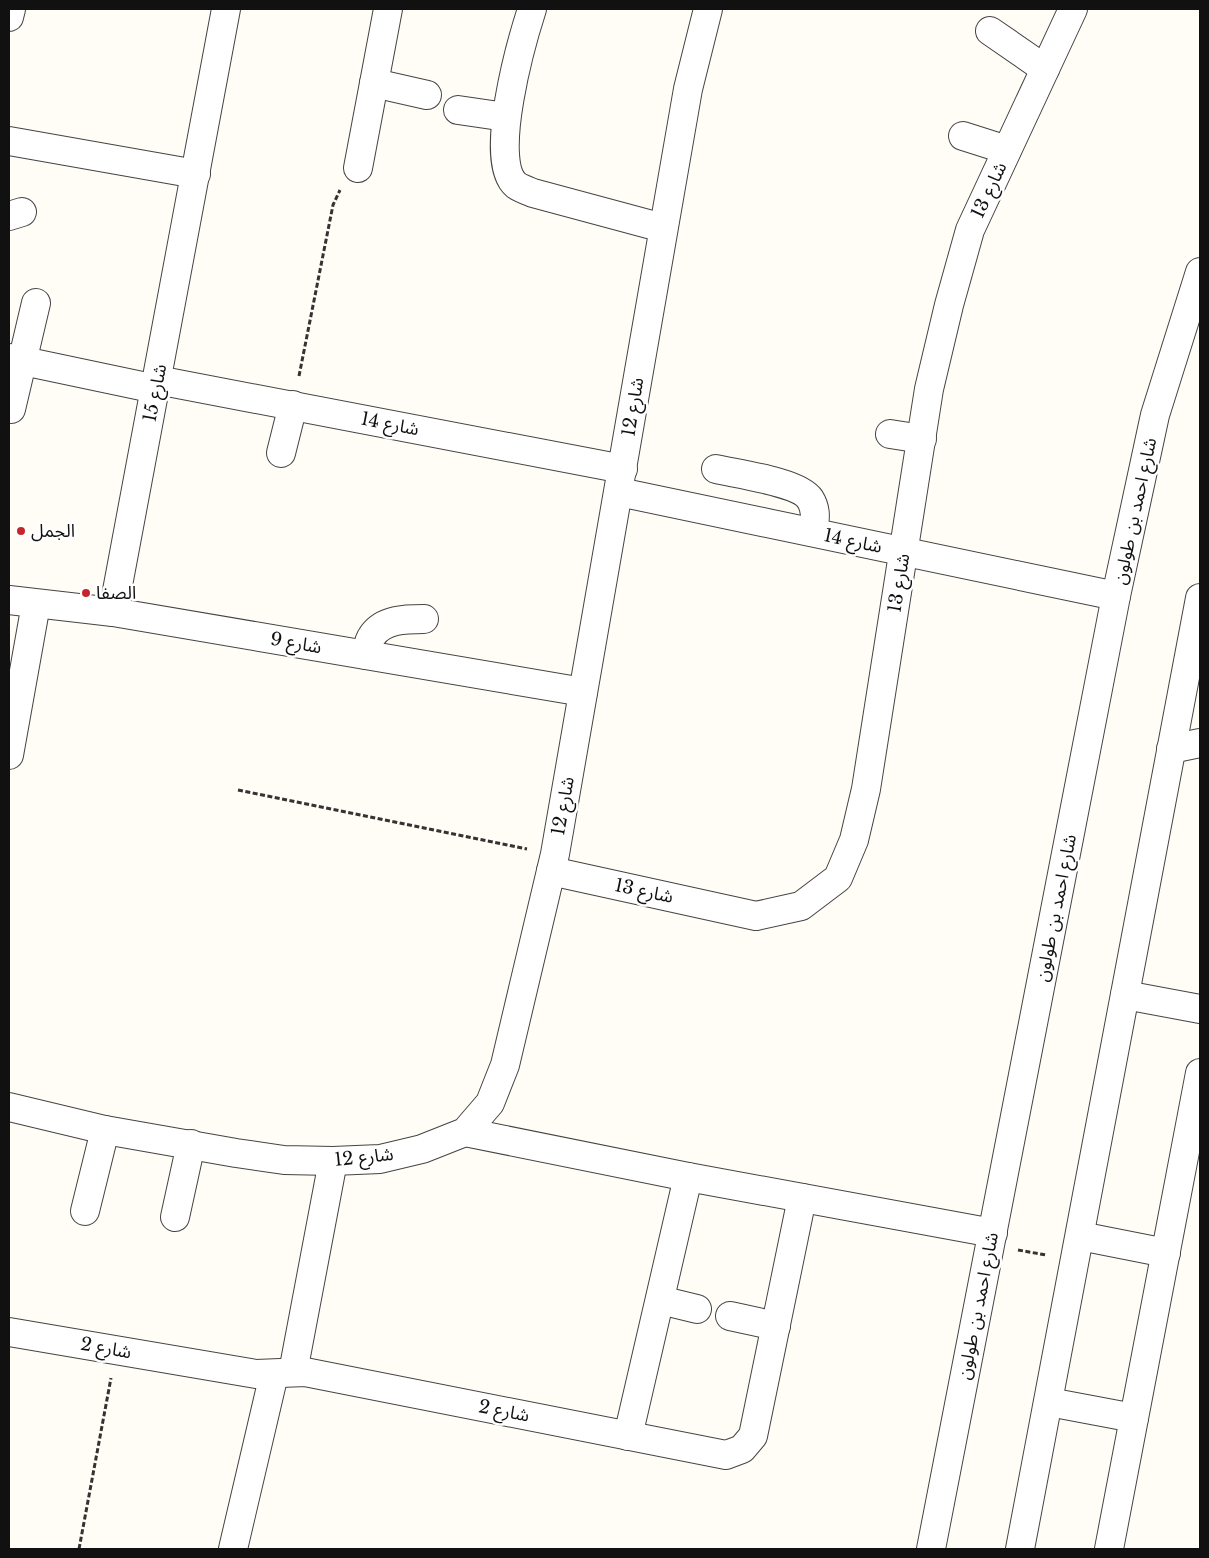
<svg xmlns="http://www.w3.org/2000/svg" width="1209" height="1558" viewBox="0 0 1209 1558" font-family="'Libre Baskerville','Noto Sans Arabic',serif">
  <rect width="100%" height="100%" fill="#fffdf5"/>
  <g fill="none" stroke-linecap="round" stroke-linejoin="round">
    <!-- minor casing -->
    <g stroke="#444" stroke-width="30">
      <g id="minor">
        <path d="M532 9C522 40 487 161 516 185 520 188 528 191 533 193L663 228"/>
        <path d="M9 17 11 9"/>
        <path d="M990 31 1045 69"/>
        <path d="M374 83 427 95"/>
        <path d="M458 110 506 117"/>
        <path d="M963 136 1007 150"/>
        <path d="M9 141 196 174"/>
        <path d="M358 168 388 9"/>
        <path d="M9 216 22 212"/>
        <path d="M9 358 156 389"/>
        <path d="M157 380 623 469"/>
        <path d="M11 409 36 303"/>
        <path d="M890 434 922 439"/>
        <path d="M281 453 293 405"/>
        <path d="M716 469C737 474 799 482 810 499 817 510 815 520 813 532"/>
        <path d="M619 492 1116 596"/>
        <path d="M9 600 113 612 583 692"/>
        <path d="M113 612 226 9"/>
        <path d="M366 655C367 650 368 641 372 636 383 619 406 619 424 619"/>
        <path d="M1171 749 1200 743"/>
        <path d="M9 755 36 604"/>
        <path d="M551 871 756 916 801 906 838 878 854 840 866 789 929 389 949 305 970 230 1073 9"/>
        <path d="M1125 995 1200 1009"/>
        <path d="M9 1107 105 1130 236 1153 284 1160 333 1161 380 1159 422 1149 465 1132 490 1103 505 1065 555 854 688 89 708 9"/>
        <path d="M465 1132 688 1177 993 1233"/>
        <path d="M85 1211 105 1130"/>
        <path d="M175 1217 191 1144"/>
        <path d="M1080 1236 1166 1253"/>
        <path d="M660 1300 697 1309"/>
        <path d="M730 1316 776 1326"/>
        <path d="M9 1332 256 1374 305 1372 726 1455 742 1449 753 1436 802 1198"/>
        <path d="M293 1372 333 1161"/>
        <path d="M1049 1402 1134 1418"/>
        <path d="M628 1436 688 1177"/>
        <path d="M233 1549 274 1374"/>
        <path d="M931 1549 1116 596 1155 415 1200 272"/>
        <path d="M1020 1549 1200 598"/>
        <path d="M1109 1549 1200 1073"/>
      </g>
    </g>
    <!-- path -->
    <g stroke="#333" stroke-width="3" stroke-dasharray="5 2.5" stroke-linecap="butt">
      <path d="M299 376 333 205 340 190"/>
      <path d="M238 790 527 849"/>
      <path d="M1018 1250 1046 1255"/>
      <path d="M79 1549 111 1378"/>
    </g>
    <!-- minor -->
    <use href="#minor" stroke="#fff" stroke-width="28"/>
  </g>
  <!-- markers -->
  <g fill="#c4262e" stroke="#fff" stroke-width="2">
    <circle cx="21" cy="531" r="5"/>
    <circle cx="86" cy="593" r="5"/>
  </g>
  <g text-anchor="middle" stroke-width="5" stroke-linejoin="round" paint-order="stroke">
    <!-- street labels -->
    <g font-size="18" fill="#111" stroke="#fff">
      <text transform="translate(989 190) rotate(-65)" y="6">شارع 13</text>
      <text transform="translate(155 393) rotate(-79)" y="6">شارع 15</text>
      <text transform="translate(633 407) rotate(-81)" y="6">شارع 12</text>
      <text transform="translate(390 424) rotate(11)" y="6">شارع 14</text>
      <text transform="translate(1135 511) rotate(-78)" y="6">شارع احمد بن طولون</text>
      <text transform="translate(853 541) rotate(12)" y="6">شارع 14</text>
      <text transform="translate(899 583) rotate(-81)" y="6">شارع 13</text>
      <text transform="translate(296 643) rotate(10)" y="6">شارع 9</text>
      <text transform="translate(563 806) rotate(-80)" y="6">شارع 12</text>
      <text transform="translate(644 891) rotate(12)" y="6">شارع 13</text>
      <text transform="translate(1056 908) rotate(-79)" y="6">شارع احمد بن طولون</text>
      <text transform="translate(364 1157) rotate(-6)" y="6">شارع 12</text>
      <text transform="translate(978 1306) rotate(-79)" y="6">شارع احمد بن طولون</text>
      <text transform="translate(106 1348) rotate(10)" y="6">شارع 2</text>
      <text transform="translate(504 1411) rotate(11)" y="6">شارع 2</text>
    </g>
    <!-- poi labels -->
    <g font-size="18" fill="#111" stroke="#fff" text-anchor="start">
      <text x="31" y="537">الجمل</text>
      <text x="96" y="599">الصفا</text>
    </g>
  </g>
  <!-- border -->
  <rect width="1209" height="1558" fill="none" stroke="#111111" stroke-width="20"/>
</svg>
